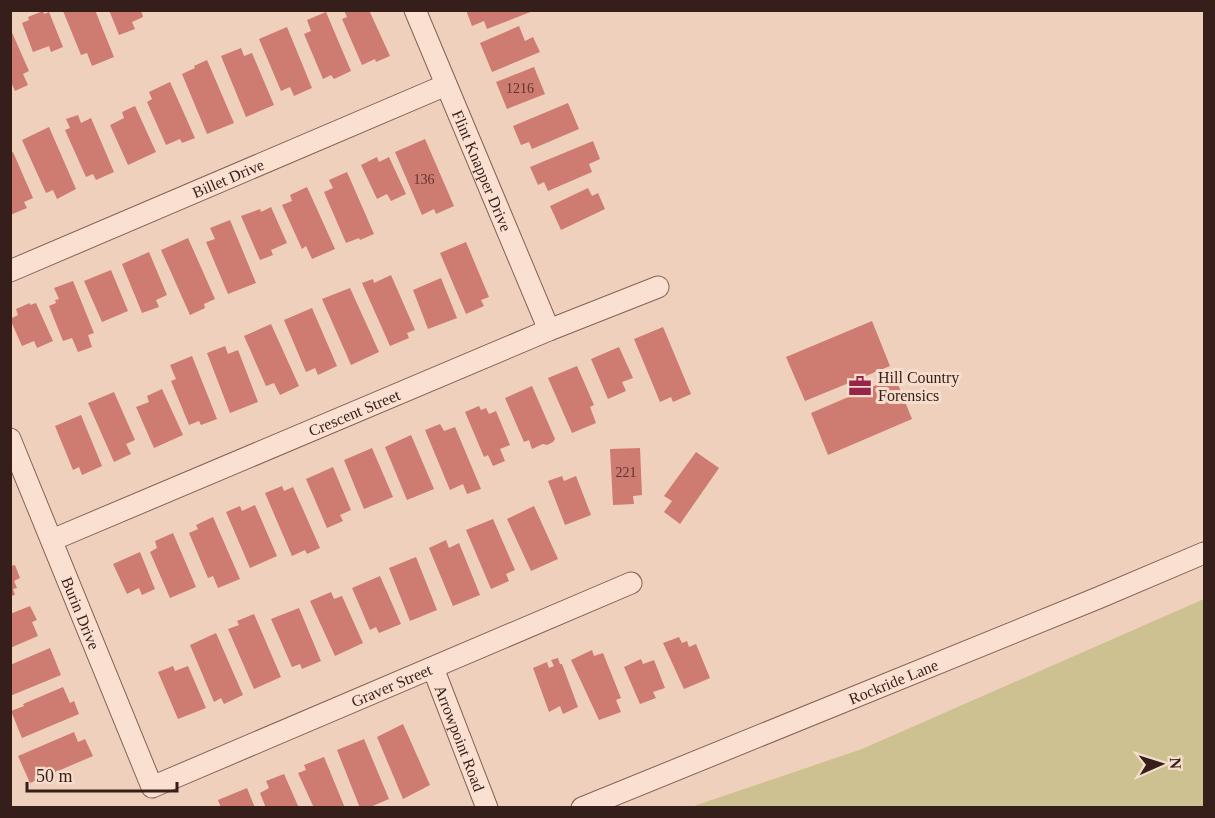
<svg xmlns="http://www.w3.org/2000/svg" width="1215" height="818" viewBox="0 0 1215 818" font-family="Georgia,serif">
  <rect width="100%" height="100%" fill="#efd0bd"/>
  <!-- green -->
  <path fill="#cdc191" d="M1204 599V807H691L862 749Z"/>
  <!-- building -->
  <g fill="#ce7b71">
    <path d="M65 10H95L114 57 92 66 87 53 81 55 63 11Z"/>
    <path d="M109 10H141L143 17 132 22 135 29 119 35Z"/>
    <path d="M344 10H369L390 56 376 62 375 59 362 65 342 19 347 17Z"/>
    <path d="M466 10H533V11L487 29 484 21 472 26Z"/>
    <path d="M43 11 44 14 49 12 63 47 51 52 49 46 33 52 22 23 29 20 28 17Z"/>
    <path d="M326 12 351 71 334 79 331 75 323 79 304 34 311 31 307 20Z"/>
    <path d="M519 26 525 41 533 37 540 52 492 72 480 43Z"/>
    <path d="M287 27 312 88 294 96 290 87 281 91 259 39Z"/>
    <path d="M10 28 29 71 23 74 28 85 15 91 10 80Z"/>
    <path d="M241 48 244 56 252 53 274 105 246 117 221 56Z"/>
    <path d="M207 60 234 123 207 134 182 74 195 68 194 66Z"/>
    <path d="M534 67 545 94 507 109 496 82Z"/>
    <path d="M170 82 195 138 182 143 180 139 166 145 147 102 152 99 149 92Z"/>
    <path d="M568 103 579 129 532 149 529 142 521 145 513 126Z"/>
    <path d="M135 106 156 152 128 165 110 125 124 118 122 112Z"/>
    <path d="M78 115 81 123 91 118 114 172 96 180 93 174 86 177 65 130 70 128 66 119Z"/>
    <path d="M49 127 76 189 57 199 53 190 46 193 22 140Z"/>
    <path d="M425 139 454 206 436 214 434 209 422 215 395 152Z"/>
    <path d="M593 141 600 159 589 164 592 172 548 191 544 182 538 185 530 167Z"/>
    <path d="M13 152 33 198 24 202 27 208 10 215V153Z"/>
    <path d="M377 157 379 162 389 157 406 194 391 201 387 194 377 199 361 165Z"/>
    <path d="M347 172 374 234 360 240 359 238 346 243 324 192 333 188 329 180Z"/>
    <path d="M307 187 335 249 312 259 306 246 302 249 282 205 292 201 290 195Z"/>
    <path d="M588 188 592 196 598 193 605 209 561 230 550 206Z"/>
    <path d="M271 207 287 243 271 250 273 255 260 260 241 216 260 209 261 212Z"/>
    <path d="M230 220 256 283 228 294 206 242 215 239 210 228Z"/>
    <path d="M188 238 215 299 204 304 205 308 190 315 161 250Z"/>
    <path d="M466 242 489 297 481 300 484 306 466 314 440 253Z"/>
    <path d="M149 252 167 295 156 300 159 307 142 313 122 264Z"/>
    <path d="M111 270 128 311 102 322 84 281Z"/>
    <path d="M391 275 415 330 407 333 409 338 390 346 362 283 373 279 374 283Z"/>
    <path d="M441 278 457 318 428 329 413 290Z"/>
    <path d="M73 281 94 333 88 335 92 347 78 352 72 338 63 341 49 306 56 303 55 300 59 299 54 288Z"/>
    <path d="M350 288 379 352 351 365 322 299Z"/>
    <path d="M30 303V305L36 303 53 341 37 348 34 341 22 346 10 319 18 315 16 309Z"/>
    <path d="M312 308 337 366 318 375 315 368 306 372 284 320Z"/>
    <path d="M872 321 890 366 805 401 786 357Z"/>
    <path d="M271 324 299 386 280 395 274 383 266 386 244 336Z"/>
    <path d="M663 327 691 394 673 402 671 397 660 402 634 339Z"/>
    <path d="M225 346 228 354 238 350 258 402 230 413 207 353Z"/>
    <path d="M619 347 633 378 622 382 626 391 608 399 591 359Z"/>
    <path d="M192 356 217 419 201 425 199 421 189 425 171 381 176 379 170 365Z"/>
    <path d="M577 366 594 405 590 407 596 423 572 433 548 378Z"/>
    <path d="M895 377 912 419 828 455 811 413Z"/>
    <path d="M532 386 555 439 553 442 547 445 543 444 532 449 529 440 524 442 505 398Z"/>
    <path d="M162 389 183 435 154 448 136 407 149 402 147 396Z"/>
    <path d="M114 392 135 440 126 444 131 454 114 462 88 403Z"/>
    <path d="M479 406 481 410 486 408 489 414 496 411 510 445 500 449 505 461 493 466 488 455 484 457 465 412Z"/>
    <path d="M81 415 102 466 82 475 79 467 73 470 55 426Z"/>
    <path d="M440 424 444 431 455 427 481 489 467 494 463 484 450 490 425 430Z"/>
    <path d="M411 435 434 489 407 500 385 447Z"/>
    <path d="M372 448 393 497 364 509 344 460Z"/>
    <path d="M640 448 642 495 633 496 634 504 613 505 610 449Z"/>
    <path d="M696 452 719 468 680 524 664 512 672 501 664 496Z"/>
    <path d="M333 467 351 510 340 515 343 521 327 528 306 479Z"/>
    <path d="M562 476 564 481 576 476 591 515 565 525 548 481Z"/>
    <path d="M282 486 284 491 293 487 320 548 307 554 305 550 292 556 265 493Z"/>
    <path d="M255 505 277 556 250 568 226 512 240 506 242 511Z"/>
    <path d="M534 506 558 559 531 571 507 519Z"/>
    <path d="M213 517 240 579 218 588 213 576 208 578 189 533 198 529 196 525Z"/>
    <path d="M493 519 515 570 506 574 509 581 491 589 466 530Z"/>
    <path d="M173 533 196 587 170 598 150 552 157 548 155 541Z"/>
    <path d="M446 540 449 548 459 543 480 595 453 606 429 548Z"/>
    <path d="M140 552 155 589 142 595 139 588 127 594 113 564Z"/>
    <path d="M416 557 437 610 410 621 389 568Z"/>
    <path d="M15 565 20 578 14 581 17 588 13 589 15 595 10 596V566Z"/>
    <path d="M380 576 401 624 379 633 376 627 370 630 352 588Z"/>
    <path d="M331 592 334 599 342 596 363 643 335 656 310 601Z"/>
    <path d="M30 606 37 620 32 622 38 636 10 648V614Z"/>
    <path d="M299 608 321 661 302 669 300 664 292 667 271 619Z"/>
    <path d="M254 614 281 677 254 689 228 629 239 625 237 621Z"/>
    <path d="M216 633 243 695 224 704 221 698 214 702 190 645Z"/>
    <path d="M679 637 682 643 687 641 689 647 696 644 710 678 684 689 663 643Z"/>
    <path d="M50 648 61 675 10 696V665Z"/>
    <path d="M592 650 594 656 603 653 621 698 616 700 621 712 599 720 571 660Z"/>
    <path d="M558 658 560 664H562L578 707 563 714 560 706 549 712 533 668 547 662 549 668 554 666 551 660Z"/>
    <path d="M641 659 643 664 654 660 665 688 653 692 656 698 640 704 624 667Z"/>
    <path d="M173 666 175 671 188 666 206 708 178 719 158 672Z"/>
    <path d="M63 687 70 703 74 701 79 714 22 738 11 711 24 706 23 704Z"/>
    <path d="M403 724 430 785 403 799 377 737Z"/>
    <path d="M74 732 78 742 85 739 93 756 30 783 18 756Z"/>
    <path d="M364 739 389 799 368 808H360L337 750Z"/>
    <path d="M324 757 345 808H314L298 773 306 770 304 765Z"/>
    <path d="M284 774 299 808H266L260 793 269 788 266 781Z"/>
    <path d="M247 788 255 808H221L218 800Z"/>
  </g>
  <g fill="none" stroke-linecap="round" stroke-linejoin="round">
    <!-- minor casing -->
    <g stroke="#876056" stroke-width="23">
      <g id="minor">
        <path id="s1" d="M415 10 549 330"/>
        <path id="s2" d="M10 271 446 85"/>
        <path id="s3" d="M10 439 152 787 631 583"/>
        <path id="s4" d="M52 540 549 330 658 287"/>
        <path id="s5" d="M433 668 487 808"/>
        <path id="s6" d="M582 808 1098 598 1204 553"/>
      </g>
    </g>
    <!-- minor -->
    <use href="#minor" stroke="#fae0d0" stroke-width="21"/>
  </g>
  <!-- icons -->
  <defs>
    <g id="office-bare" transform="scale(1.8)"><path d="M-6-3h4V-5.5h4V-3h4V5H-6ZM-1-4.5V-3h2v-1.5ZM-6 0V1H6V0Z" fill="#982449" stroke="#f6ddcc" stroke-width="2.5" paint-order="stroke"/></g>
  </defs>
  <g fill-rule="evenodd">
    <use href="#office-bare" x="860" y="386"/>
  </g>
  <g text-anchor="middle" stroke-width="6" stroke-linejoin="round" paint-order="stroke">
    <!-- number labels -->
    <g font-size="14" fill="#5c3630">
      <text x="520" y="93">1216</text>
      <text x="424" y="184">136</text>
      <text x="626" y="477">221</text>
    </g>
    <!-- street labels -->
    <g font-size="16" fill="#361f1b" stroke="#f6ddcc">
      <text dy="6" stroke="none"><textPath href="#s1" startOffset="174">Flint Knapper Drive</textPath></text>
      <text dy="6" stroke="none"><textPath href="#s2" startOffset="237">Billet Drive</textPath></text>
      <text dy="6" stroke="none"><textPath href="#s4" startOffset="328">Crescent Street</textPath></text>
      <text dy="6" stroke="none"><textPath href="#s3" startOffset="188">Burin Drive</textPath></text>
      <text dy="6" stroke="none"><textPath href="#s6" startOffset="336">Rockride Lane</textPath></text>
      <text dy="6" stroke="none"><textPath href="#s3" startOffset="636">Graver Street</textPath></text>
      <text dy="6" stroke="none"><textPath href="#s5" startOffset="75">Arrowpoint Road</textPath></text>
    </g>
    <!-- poi labels -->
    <g font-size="16" fill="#361f1b" stroke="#f6ddcc" text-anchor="start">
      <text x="878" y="383">Hill Country<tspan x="878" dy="18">Forensics</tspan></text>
    </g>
  </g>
  <!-- border -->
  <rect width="1215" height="818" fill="none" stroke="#361f1b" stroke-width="24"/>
  <!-- north arrow -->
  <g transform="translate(1161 764) rotate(87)" stroke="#f6ddcc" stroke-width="4.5" paint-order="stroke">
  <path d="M0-4.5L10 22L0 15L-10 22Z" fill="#361f1b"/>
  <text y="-9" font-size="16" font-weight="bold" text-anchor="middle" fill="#361f1b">N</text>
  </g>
  <!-- scale -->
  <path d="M27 782v9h150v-9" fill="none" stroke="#361f1b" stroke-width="3"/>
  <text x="36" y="782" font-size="18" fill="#361f1b" stroke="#f6ddcc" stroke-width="4.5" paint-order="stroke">50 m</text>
</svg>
